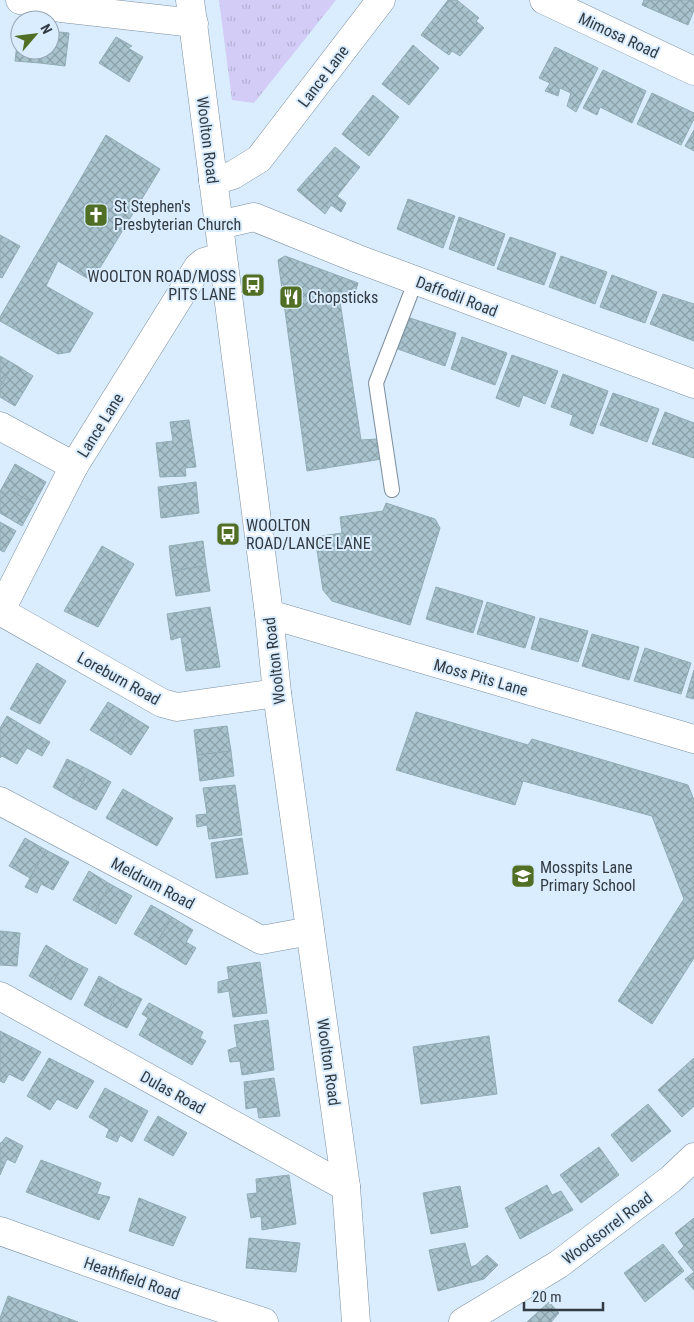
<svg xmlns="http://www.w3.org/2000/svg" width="694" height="1322" viewBox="0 0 694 1322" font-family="'Roboto Condensed',sans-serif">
  <defs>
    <pattern id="park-tufts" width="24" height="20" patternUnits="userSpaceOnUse" patternTransform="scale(1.25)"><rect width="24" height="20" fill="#d2ccf7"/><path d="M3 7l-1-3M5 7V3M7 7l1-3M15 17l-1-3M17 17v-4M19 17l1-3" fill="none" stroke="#b5b0d5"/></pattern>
    <pattern id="building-cross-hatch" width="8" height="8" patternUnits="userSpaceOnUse" patternTransform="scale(1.25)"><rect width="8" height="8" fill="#a8c3cd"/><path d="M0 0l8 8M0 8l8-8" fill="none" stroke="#89a0a8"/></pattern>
  </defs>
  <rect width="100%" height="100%" fill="#d9edff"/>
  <!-- park -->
  <path fill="url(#park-tufts)" d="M219 0H336L254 103 232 100Z"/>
  <!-- building -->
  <g fill="url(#building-cross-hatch)" stroke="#92acb5">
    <path d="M448 0H457L479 18 476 21 484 28 460 56 452 51 449 55 421 35Z"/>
    <path d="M644 0H694V10L688 25 642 5Z"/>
    <path d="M19 27H20V50H42L40 63 15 61Z"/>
    <path d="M50 31 69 33 65 66 40 63 42 50H50Z"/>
    <path d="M116 37 132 46 128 48 143 57 129 82 99 63Z"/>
    <path d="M413 45 439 68 409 105 382 84Z"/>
    <path d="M555 47 598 68 576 112 567 106 571 93 560 88 558 96 545 91 550 83 539 78Z"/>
    <path d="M603 70 646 91 632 123 600 107 597 115 583 108Z"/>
    <path d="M652 93 694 113V119L681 145 637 124Z"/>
    <path d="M373 95 399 117 369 156 342 134Z"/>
    <path d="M694 130V151L685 146Z"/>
    <path d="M106 135 160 169 92 281 58 261 46 286 93 313 70 352 58 354 0 321V317Z"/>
    <path d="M335 147 360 167 337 196 346 203 341 212 331 205 325 214 297 190Z"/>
    <path d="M408 199 455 216 443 248 397 229Z"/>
    <path d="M459 217 505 234 494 266 449 249Z"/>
    <path d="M0 235 20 246 2 278 0 277Z"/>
    <path d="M510 237 556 253 544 285 497 269Z"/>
    <path d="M285 256 358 283 353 300 339 295 361 440 377 439 382 459 307 471 278 260Z"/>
    <path d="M561 256 607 272 595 304 549 287Z"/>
    <path d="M612 275 657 292 645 323 600 307Z"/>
    <path d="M663 294 694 304V341L650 324Z"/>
    <path d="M410 318 456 333 445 366 398 349Z"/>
    <path d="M462 337 507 353 495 385 451 369Z"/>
    <path d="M512 355 558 371 545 404 523 395 519 407 496 398Z"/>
    <path d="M0 356 14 364 0 387Z"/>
    <path d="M14 364 33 376 15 406 0 397V387Z"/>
    <path d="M563 374 608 391 593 434 570 425 573 415 551 407Z"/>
    <path d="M613 393 659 409 647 442 600 425Z"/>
    <path d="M665 412 694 423V458L652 444Z"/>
    <path d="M189 420 196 467 185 468 186 476 160 477 156 443 173 441 170 422Z"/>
    <path d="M15 464 46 482 34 504 3 486Z"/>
    <path d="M196 482 199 513 161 518 158 487Z"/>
    <path d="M3 486 34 504 22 526 0 513V491Z"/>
    <path d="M386 503 435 519 440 528 410 625 332 601 323 590 315 537 342 533 340 517 383 511Z"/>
    <path d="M0 522 16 531 4 552 0 550Z"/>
    <path d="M203 541 206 566 172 571 169 546Z"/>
    <path d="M102 546 134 564 98 627 64 611Z"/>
    <path d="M206 566 210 591 176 596 172 571Z"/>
    <path d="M436 587 483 601 473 633 426 619Z"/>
    <path d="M487 602 535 617 525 648 477 634Z"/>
    <path d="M210 607 220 667 186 671 181 637 171 640 167 614Z"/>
    <path d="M540 618 588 631 578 662 531 649Z"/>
    <path d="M592 634 639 647 629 680 582 666Z"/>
    <path d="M645 648 691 663 681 694 634 681Z"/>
    <path d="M37 663 66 681 40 724 10 709Z"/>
    <path d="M694 670V699L686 697Z"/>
    <path d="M108 702 128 714 111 742 90 730Z"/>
    <path d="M416 712 528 745 532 739 688 785 694 800V958L652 1024 618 1001 684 899 652 816 523 781 515 805 396 770Z"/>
    <path d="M128 714 149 727 131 755 111 742Z"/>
    <path d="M7 716 50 742 42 756 27 748 17 764 2 756 0 758V728Z"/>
    <path d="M227 726 231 751 197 755 194 730Z"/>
    <path d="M231 751 234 776 200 781 197 755Z"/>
    <path d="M67 759 89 770 74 799 53 787Z"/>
    <path d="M89 770 111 782 96 810 74 799Z"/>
    <path d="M235 785 242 835 209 839 207 825 197 827 196 815 207 814 203 788Z"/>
    <path d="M123 789 173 818 157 846 106 818Z"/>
    <path d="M25 838 46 850 30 878 9 866Z"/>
    <path d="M242 838 248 874 216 878 211 843Z"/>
    <path d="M46 850 69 862 53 890 41 884 37 893 25 887Z"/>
    <path d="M89 871 110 884 95 912 73 900Z"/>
    <path d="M110 884 132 896 116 924 95 912Z"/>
    <path d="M151 905 172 917 155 946 134 934Z"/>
    <path d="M172 917 193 930 186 942 196 948 186 965 155 946Z"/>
    <path d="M0 931 20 933 17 966 0 965Z"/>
    <path d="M46 945 67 958 50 988 29 976Z"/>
    <path d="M67 958 88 969 71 1000 50 988Z"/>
    <path d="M260 962 267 1013 233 1017 229 991 218 993V982L229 979 227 967Z"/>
    <path d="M99 976 120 988 105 1017 84 1005Z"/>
    <path d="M120 988 142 999 127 1028 105 1017Z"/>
    <path d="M149 1003 203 1032 200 1038 206 1041 192 1065 139 1035 148 1018 142 1014Z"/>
    <path d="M268 1020 274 1070 242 1075 240 1061 230 1062 228 1050 237 1047 234 1025Z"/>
    <path d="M0 1031 41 1052 23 1081 9 1074 4 1083 0 1081Z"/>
    <path d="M489 1036 497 1094 421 1104 413 1047Z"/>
    <path d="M49 1058 94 1081 77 1109 57 1099 50 1110 27 1096Z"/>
    <path d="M694 1058V1106L682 1117 658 1090Z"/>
    <path d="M274 1078 280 1116 259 1118 257 1107 246 1109 244 1082Z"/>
    <path d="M105 1088 148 1111 132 1142 120 1135 117 1142 106 1137 109 1129 89 1117Z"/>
    <path d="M648 1104 671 1131 632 1162 611 1135Z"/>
    <path d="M158 1116 187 1133 173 1156 144 1140Z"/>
    <path d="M6 1137 23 1146 15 1163 7 1159 0 1175V1143H1Z"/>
    <path d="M599 1147 619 1175 581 1203 560 1175Z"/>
    <path d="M41 1160 101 1183 97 1194 110 1197 99 1220 26 1192Z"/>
    <path d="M289 1175 296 1224 262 1230 261 1216 251 1218 247 1194 257 1193 256 1179Z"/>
    <path d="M547 1185 552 1195 561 1191 573 1210 520 1239 505 1208Z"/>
    <path d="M460 1186 468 1227 431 1234 423 1193Z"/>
    <path d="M139 1198 186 1217 173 1246 129 1231Z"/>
    <path d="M694 1218V1290L685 1279 694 1272 678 1252 684 1246 675 1233Z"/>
    <path d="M249 1238 300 1243 296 1272 246 1268Z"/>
    <path d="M465 1243 471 1267 476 1265 487 1255 498 1265 484 1279 438 1291 429 1250Z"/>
    <path d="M663 1244 684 1271 645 1302 624 1273Z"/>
    <path d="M8 1296 78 1322H0V1318Z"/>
    <path d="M549 1302 559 1313 551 1322H527Z"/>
  </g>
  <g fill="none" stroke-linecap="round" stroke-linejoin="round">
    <!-- service casing -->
    <g stroke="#7b8e9e" stroke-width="16">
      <path id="service" d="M392 490 376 383 416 280"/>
    </g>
    <!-- minor casing -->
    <g stroke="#7b8e9e" stroke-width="29">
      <g id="minor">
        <path d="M20 0 61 8 194 23"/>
        <path d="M544 0 694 71"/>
        <path d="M213 181 233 175 259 159 381 0"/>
        <path d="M219 225 254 217 358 259 694 384"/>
        <path d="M0 426 74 466"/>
        <path d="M0 611 162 703 177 707 277 693"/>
        <path d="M0 612 74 466 198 267 204 262 222 257"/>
        <path d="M269 614 694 739"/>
        <path d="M0 801 261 940 310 931"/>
        <path d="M0 996 346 1187"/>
        <path d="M0 1231 174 1293 264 1322"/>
        <path d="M463 1322 559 1264 671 1179 694 1157"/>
      </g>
    </g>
    <!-- tertiary casing -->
    <g stroke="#7b8e9e" stroke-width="29">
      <path id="tertiary" d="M190 0 269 614 277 693 346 1187 356 1322"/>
    </g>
    <!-- service -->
    <use href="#service" stroke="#fff" stroke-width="14"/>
    <!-- minor -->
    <use href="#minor" stroke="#fff" stroke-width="28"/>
    <!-- tertiary -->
    <use href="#tertiary" stroke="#fff" stroke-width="28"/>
  </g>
  <!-- icons -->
  <defs>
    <g id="church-square" transform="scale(1.25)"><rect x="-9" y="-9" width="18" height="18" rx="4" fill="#506f24" stroke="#d9edff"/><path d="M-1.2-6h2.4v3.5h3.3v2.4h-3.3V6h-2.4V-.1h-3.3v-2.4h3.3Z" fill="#fff"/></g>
    <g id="bus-square" transform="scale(1.25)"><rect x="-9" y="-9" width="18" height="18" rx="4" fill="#506f24" stroke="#d9edff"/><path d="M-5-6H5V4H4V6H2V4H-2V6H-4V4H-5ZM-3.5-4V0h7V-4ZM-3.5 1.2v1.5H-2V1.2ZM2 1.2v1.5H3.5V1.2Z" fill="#fff"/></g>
    <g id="restaurant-square" transform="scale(1.25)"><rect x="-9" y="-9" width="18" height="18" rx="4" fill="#506f24" stroke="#d9edff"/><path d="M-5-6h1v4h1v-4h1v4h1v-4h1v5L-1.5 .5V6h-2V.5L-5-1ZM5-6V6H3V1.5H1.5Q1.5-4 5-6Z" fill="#fff"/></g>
    <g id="school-square" transform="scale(1.25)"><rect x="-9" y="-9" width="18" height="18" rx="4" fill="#506f24" stroke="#d9edff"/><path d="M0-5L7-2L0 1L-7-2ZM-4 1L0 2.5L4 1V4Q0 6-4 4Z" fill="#fff"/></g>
  </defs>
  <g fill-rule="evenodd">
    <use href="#church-square" x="96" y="215"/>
    <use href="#bus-square" x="253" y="285"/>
    <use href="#restaurant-square" x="291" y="297"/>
    <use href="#bus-square" x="228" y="534"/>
    <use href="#school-square" x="523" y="876"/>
  </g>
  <g text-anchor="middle" stroke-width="4" stroke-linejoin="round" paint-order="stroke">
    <!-- street labels -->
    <g font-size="16" fill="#333b42" stroke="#d9edff">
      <text transform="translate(619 35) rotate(25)" y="6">Mimosa Road</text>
      <text transform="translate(323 76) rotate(-53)" y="6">Lance Lane</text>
      <text transform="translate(208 140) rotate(83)" y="6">Woolton Road</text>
      <text transform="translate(457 296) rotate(21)" y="6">Daffodil Road</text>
      <text transform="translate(100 425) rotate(-58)" y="6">Lance Lane</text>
      <text transform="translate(274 661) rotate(-97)" y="6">Woolton Road</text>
      <text transform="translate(481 677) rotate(16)" y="6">Moss Pits Lane</text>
      <text transform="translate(119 678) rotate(29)" y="6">Loreburn Road</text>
      <text transform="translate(153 883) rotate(28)" y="6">Meldrum Road</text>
      <text transform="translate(329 1062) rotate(82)" y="6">Woolton Road</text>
      <text transform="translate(173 1092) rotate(29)" y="6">Dulas Road</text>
      <text transform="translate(607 1228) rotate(-37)" y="6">Woodsorrel Road</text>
      <text transform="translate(132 1278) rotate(19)" y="6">Heathfield Road</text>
    </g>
    <!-- poi labels -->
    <g font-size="16" fill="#333b42" stroke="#d9edff" text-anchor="start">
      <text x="114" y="212">St Stephen's<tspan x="114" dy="18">Presbyterian Church</tspan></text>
      <text x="236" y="282" text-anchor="end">WOOLTON ROAD/MOSS<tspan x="236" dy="18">PITS LANE</tspan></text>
      <text x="308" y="303">Chopsticks</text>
      <text x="246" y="531">WOOLTON<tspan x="246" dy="18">ROAD/LANCE LANE</tspan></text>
      <text x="540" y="873">Mosspits Lane<tspan x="540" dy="18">Primary School</tspan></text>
    </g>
  </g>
  <!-- north arrow -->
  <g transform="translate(35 35) rotate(62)"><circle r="24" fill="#d9edff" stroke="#97a6b3"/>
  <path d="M0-4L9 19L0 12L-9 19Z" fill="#506f24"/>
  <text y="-8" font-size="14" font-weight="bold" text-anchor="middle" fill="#333b42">N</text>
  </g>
  <!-- scale -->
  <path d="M524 1302v8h79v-8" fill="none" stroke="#333b42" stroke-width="2.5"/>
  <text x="532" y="1302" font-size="15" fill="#333b42" stroke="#d9edff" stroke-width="4" paint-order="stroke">20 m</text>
</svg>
